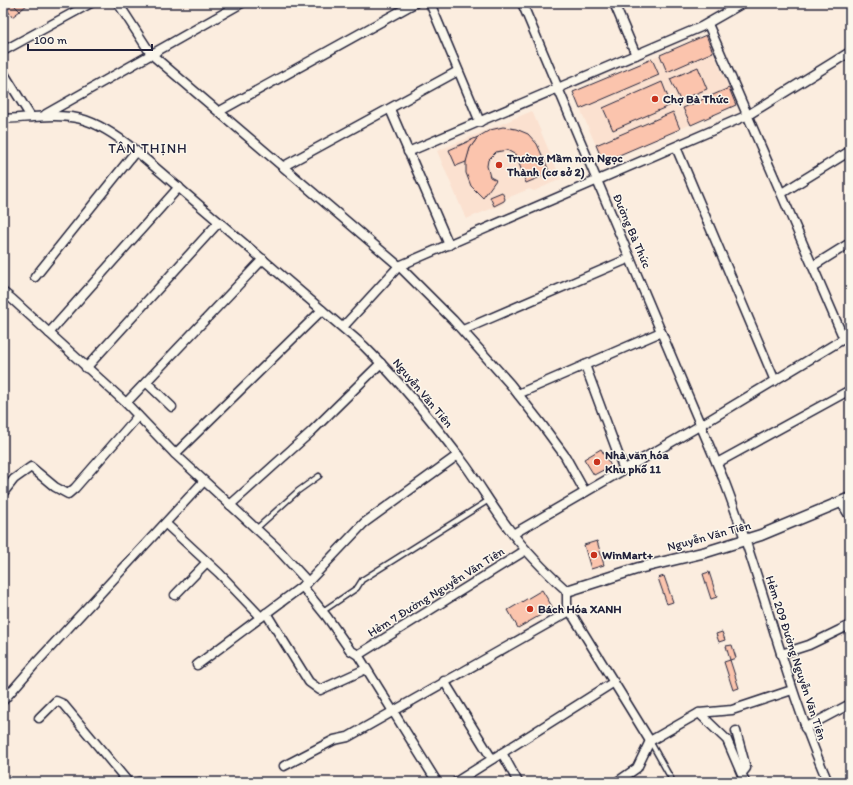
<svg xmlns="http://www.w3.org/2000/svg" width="853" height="785" viewBox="0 0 853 785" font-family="Itim,sans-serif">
  <rect width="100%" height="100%" fill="#fbeddf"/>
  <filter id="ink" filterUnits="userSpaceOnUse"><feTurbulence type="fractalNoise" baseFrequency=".025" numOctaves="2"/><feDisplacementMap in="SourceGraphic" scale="8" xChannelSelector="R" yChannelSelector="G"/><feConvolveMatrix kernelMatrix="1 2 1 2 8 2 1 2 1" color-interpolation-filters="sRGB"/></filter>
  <g filter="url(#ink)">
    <!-- built -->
    <g fill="#fbe1d0">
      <path d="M706 35 736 105 603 162 573 92Z"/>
      <path d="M532 111 561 179 534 191 529 189 505 199 503 204 466 219 437 151Z"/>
    </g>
    <!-- building -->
    <g fill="#fbc4ad" stroke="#22223b">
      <path d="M3 3H12L20 11 12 17Z"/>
      <path d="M12 3H29L20 11Z"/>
      <path d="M706 35 713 52 667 72 660 55Z"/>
      <path d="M652 59 659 75 580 109 573 92Z"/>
      <path d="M698 67 707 89 680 100 670 79Z"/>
      <path d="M662 82 671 105 613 130 603 108Z"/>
      <path d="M729 88 736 105 691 125 683 108Z"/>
      <path d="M673 112 680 129 603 162 596 145Z"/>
      <path d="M503 127 516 129 528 134 537 144 550 173 526 183 516 155 507 150 496 152 488 160 487 166 490 177 496 180 483 198 471 186 466 173V160L470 148 478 137 490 130Z"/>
      <path d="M478 137 470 148 466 162 456 166 449 150Z"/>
      <path d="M502 192 505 199 504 201 494 206 490 197Z"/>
      <path d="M601 449 611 466 594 475 584 459Z"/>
      <path d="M597 541 604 565 591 569 584 545Z"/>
      <path d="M709 572 717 597 711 599 703 574Z"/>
      <path d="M664 576 673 602 667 604 658 578Z"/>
      <path d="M542 590 553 608 518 628 508 610Z"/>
      <path d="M722 632 725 640 719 642 716 634Z"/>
      <path d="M732 645 736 658 730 660 726 646Z"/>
      <path d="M730 660 739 688 733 690 724 662Z"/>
    </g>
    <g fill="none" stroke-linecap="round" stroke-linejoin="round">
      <!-- service casing -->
      <g stroke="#22223b" stroke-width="7">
        <g id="service">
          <path d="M256 529 298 491 319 476"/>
          <path d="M323 611 357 588 362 580 489 500"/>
          <path d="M650 741 673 782"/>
        </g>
      </g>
      <!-- minor casing -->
      <g stroke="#22223b" stroke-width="11">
        <g id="minor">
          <path d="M118 3 151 54 399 266 453 320 510 384 543 426 565 456 585 492"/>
          <path d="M430 3 480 122"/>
          <path d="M522 3 725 483C763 581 785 685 828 782"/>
          <path d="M614 3 636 55"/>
          <path d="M708 24 844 339"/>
          <path d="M3 51 91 3"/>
          <path d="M3 72 31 117"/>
          <path d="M390 109 449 245"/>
          <path d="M220 111 415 3"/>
          <path d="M46 114 242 3"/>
          <path d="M3 119C67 115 83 108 136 151L364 346C401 383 435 424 466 466 481 487 494 509 509 529 526 552 546 572 567 591V605L570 611 650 741"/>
          <path d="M676 147 775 381"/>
          <path d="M408 152 701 27 743 3"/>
          <path d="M284 166 458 71"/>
          <path d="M782 193 850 151"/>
          <path d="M813 266 850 243"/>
          <path d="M35 277 136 151"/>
          <path d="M3 292 12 299 126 403 175 454 276 547 308 582"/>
          <path d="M343 327 399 266 748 115 850 52"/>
          <path d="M463 330 630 258"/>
          <path d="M49 333 179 187"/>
          <path d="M585 365 624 470"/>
          <path d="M86 368 219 222"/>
          <path d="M146 382 172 407"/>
          <path d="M518 394 661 332"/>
          <path d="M126 403 263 259"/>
          <path d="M175 454 322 310"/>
          <path d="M717 463 850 390"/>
          <path d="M3 493 14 479 31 467 55 487 68 494 75 488 138 416"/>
          <path d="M841 502 850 517"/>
          <path d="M230 505 311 432 381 363"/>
          <path d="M166 524 219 573 261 617"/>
          <path d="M513 534 701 425 850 335"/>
          <path d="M302 586 327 617 350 650 358 655 437 782"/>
          <path d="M175 595 207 562"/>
          <path d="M266 613 309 682 320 690 366 669"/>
          <path d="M781 654 809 645 850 625"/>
          <path d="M358 655 526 550"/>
          <path d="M197 665 308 582 364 523 458 455"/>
          <path d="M444 681 492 759"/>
          <path d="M3 701 36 663 204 481"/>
          <path d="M699 713 727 740 745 782"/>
          <path d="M39 718 56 701 63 704 128 782"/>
          <path d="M805 728 850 704"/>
          <path d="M736 731 746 768 742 773"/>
          <path d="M650 741 699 713 732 710 792 690"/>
          <path d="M502 753 518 782"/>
          <path d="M284 766 334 740 348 737 570 611"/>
          <path d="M138 782H197"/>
          <path d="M456 782 614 682"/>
          <path d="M617 782 637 768 650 741"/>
        </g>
      </g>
      <!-- tertiary casing -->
      <g stroke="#22223b" stroke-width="13">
        <path id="tertiary" d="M567 591 639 568 706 552 761 535 850 498"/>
      </g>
      <!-- service -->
      <use href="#service" stroke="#fbf7ec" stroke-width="4"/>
      <!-- minor -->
      <use href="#minor" stroke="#fbf7ec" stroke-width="8"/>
      <!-- tertiary -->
      <use href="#tertiary" stroke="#fbf7ec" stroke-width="10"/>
    </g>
  </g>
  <!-- markers -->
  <g fill="#c8321e" stroke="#fbf7ec" stroke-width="1.5">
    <circle cx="655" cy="99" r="4"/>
    <circle cx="499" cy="165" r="4"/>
    <circle cx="597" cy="462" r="4"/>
    <circle cx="594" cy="555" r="4"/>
    <circle cx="530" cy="609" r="4"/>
  </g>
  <g text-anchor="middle" stroke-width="3" stroke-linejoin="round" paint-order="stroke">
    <!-- poi labels -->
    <g font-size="12" font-weight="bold" fill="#22223b" stroke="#fbf7ec" text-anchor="start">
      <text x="663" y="103">Chợ Bà Thức</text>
      <text x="507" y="162">Trường Mầm non Ngọc<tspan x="507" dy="14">Thành (cơ sở 2)</tspan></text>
      <text x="605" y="459">Nhà văn hóa<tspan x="605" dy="14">Khu phố 11</tspan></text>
      <text x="602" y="559">WinMart+</text>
      <text x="538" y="613">Bách Hóa XANH</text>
    </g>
    <!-- street labels -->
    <g font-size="12" fill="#22223b" stroke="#fbf7ec">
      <text transform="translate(632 231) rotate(67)" y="4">Đường Bà Thức</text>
      <text transform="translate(423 393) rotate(50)" y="4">Nguyễn Văn Tiên</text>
      <text transform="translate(709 536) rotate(-15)" y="4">Nguyễn Văn Tiên</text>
      <text transform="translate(436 592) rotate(-32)" y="4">Hẻm 7 Đường Nguyễn Văn Tiên</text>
      <text transform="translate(796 658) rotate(72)" y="4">Hẻm 209 Đường Nguyễn Văn Tiên</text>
    </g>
    <!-- quarter labels -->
    <g font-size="14" letter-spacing="1" fill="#22223b" stroke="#fbf7ec">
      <text x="148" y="153">TÂN THỊNH</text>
    </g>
  </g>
  <!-- margin -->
  <rect width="853" height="785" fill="none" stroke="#fbf7ec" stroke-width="16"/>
  <rect x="8" y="8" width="837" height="769" fill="none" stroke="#22223b" stroke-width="1.5" filter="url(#ink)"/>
  <!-- scale -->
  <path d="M28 44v6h124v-6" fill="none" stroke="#22223b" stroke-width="2"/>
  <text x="34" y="44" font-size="12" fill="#22223b" stroke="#fbf7ec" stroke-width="3" paint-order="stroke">100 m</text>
</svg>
